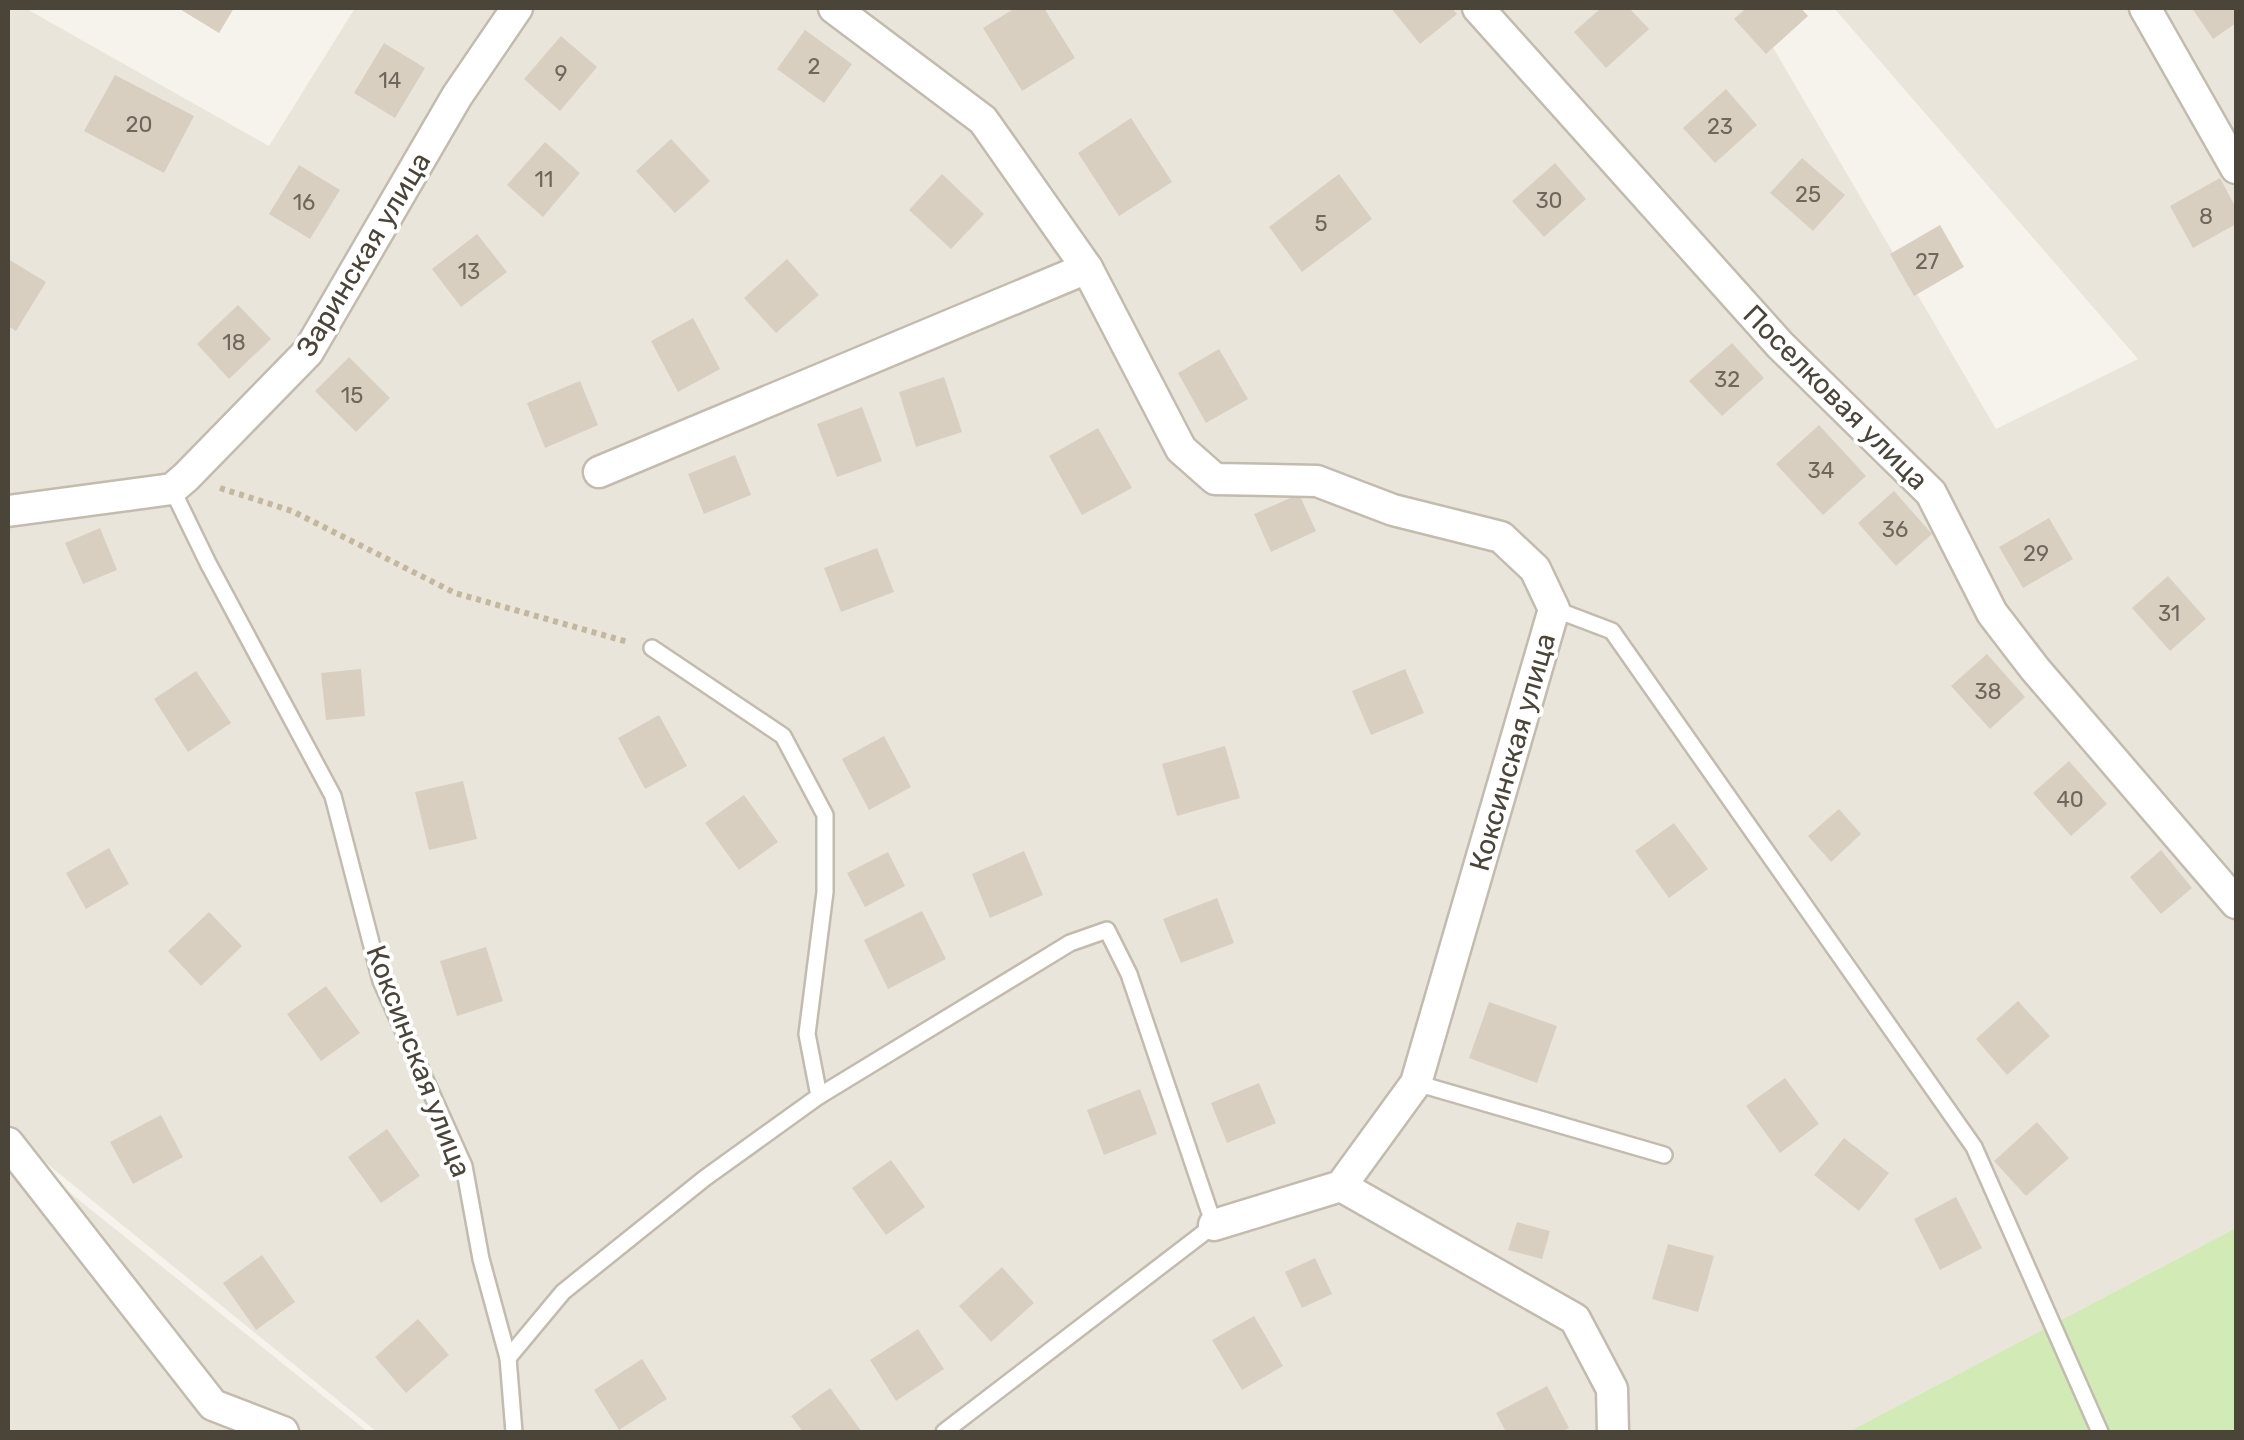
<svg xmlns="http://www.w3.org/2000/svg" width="2244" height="1440" viewBox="0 0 2244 1440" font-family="Rubik,sans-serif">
  <rect width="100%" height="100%" fill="#f6f3ec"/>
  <!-- residential -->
  <g fill="#eae5da">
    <path d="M8 8H25L269 146 355 8H1750L1996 429 2138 359 1834 8H2236V1228L1848 1432H377L8 1132Z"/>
    <path d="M8 1143 368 1432H8Z"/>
  </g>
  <!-- green -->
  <path fill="#d2eab5" d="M2236 1228V1432H1848Z"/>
  <!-- building -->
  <g fill="#d8cfc1">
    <path d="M178 8H234L219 33Z"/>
    <path d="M1015 8H1044L1075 58 1022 91 983 28Z"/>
    <path d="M1391 8H1452L1457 14 1420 44Z"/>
    <path d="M1601 8H1629L1649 29 1606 68 1574 32Z"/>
    <path d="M1746 8H1801L1808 16 1766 54 1734 19Z"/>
    <path d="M2192 8H2236V23L2213 39Z"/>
    <path d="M805 30 852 64 824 103 777 69Z"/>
    <path d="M561 36 597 67 560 111 524 79Z"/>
    <path d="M384 43 425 68 395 118 354 93Z"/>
    <path d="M115 75 194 116 164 173 84 131Z"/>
    <path d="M1726 89 1757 125 1715 163 1683 128Z"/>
    <path d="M1131 118 1172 182 1119 216 1078 153Z"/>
    <path d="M671 139 710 181 675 213 636 171Z"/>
    <path d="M545 142 580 173 543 217 507 185Z"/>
    <path d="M1802 158 1845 195 1813 231 1770 193Z"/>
    <path d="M1555 163 1586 199 1544 237 1512 201Z"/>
    <path d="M299 165 340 190 310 239 269 214Z"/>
    <path d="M942 174 984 214 951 249 909 210Z"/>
    <path d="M1339 174 1372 219 1302 272 1269 227Z"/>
    <path d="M2220 178 2236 208V224L2193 248 2170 206Z"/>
    <path d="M1940 225 1964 267 1914 296 1890 254Z"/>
    <path d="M477 234 507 272 461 307 432 269Z"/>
    <path d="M8 259 46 282 16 331 8 326Z"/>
    <path d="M787 259 819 295 776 333 744 298Z"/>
    <path d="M238 305 271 339 229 379 197 344Z"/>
    <path d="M693 318 720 369 678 392 651 341Z"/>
    <path d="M1732 343 1764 378 1722 416 1689 381Z"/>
    <path d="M1219 349 1248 399 1206 423 1178 373Z"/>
    <path d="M349 357 390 398 356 432 315 391Z"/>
    <path d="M944 377 962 432 916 447 899 392Z"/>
    <path d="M580 381 598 425 545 448 527 403Z"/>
    <path d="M862 407 882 461 837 477 817 424Z"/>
    <path d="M1819 425 1866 476 1823 515 1776 464Z"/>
    <path d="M1098 428 1132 488 1082 515 1049 456Z"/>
    <path d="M735 455 751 495 704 514 688 474Z"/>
    <path d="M1894 491 1932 534 1896 566 1858 523Z"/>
    <path d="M1299 494 1316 531 1271 552 1254 514Z"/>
    <path d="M2049 518 2073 559 2023 588 1999 547Z"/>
    <path d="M100 528 117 570 83 584 65 543Z"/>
    <path d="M877 548 894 592 841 612 824 568Z"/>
    <path d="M2168 576 2206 619 2170 651 2132 608Z"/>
    <path d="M1987 654 2025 697 1990 729 1951 686Z"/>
    <path d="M361 669 365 716 326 720 321 673Z"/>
    <path d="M1405 669 1424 713 1371 735 1352 691Z"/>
    <path d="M196 671 231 723 188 752 154 699Z"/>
    <path d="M659 715 687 766 645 789 618 738Z"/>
    <path d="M884 736 911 787 869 810 842 759Z"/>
    <path d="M1225 746 1240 798 1177 816 1162 764Z"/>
    <path d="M2069 761 2107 804 2071 836 2033 793Z"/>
    <path d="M463 781 477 839 429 850 415 792Z"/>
    <path d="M744 795 778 842 739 870 705 823Z"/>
    <path d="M1839 809 1861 834 1831 862 1808 836Z"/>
    <path d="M1674 823 1708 869 1669 898 1635 851Z"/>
    <path d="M109 848 129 884 86 909 66 873Z"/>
    <path d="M2161 850 2192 888 2161 914 2130 877Z"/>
    <path d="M1024 851 1043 895 990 918 972 874Z"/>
    <path d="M888 852 905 886 865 907 847 873Z"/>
    <path d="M1217 898 1234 943 1181 963 1163 919Z"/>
    <path d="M922 911 946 959 888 989 864 940Z"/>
    <path d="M209 912 242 946 201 986 168 951Z"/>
    <path d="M486 947 503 1001 457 1016 440 961Z"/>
    <path d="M326 986 360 1033 321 1061 287 1014Z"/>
    <path d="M2018 1001 2050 1036 2007 1075 1976 1039Z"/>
    <path d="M1489 1002 1557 1026 1537 1083 1469 1058Z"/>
    <path d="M1785 1078 1819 1124 1780 1153 1746 1106Z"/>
    <path d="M1259 1083 1276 1123 1227 1143 1211 1103Z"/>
    <path d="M1140 1089 1157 1134 1104 1155 1087 1110Z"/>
    <path d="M161 1115 183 1157 133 1184 110 1142Z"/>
    <path d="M2037 1122 2069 1158 2026 1196 1994 1161Z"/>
    <path d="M387 1129 420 1176 381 1203 348 1157Z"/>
    <path d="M1844 1138 1889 1173 1859 1211 1814 1175Z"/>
    <path d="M891 1160 925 1207 886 1235 852 1188Z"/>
    <path d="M1956 1197 1982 1248 1940 1270 1914 1219Z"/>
    <path d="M1517 1222 1550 1231 1542 1259 1508 1250Z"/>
    <path d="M1668 1244 1714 1256 1698 1312 1652 1299Z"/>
    <path d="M262 1255 295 1302 256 1330 223 1283Z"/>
    <path d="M1315 1258 1332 1294 1302 1308 1285 1272Z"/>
    <path d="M1002 1267 1034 1303 991 1342 959 1306Z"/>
    <path d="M1254 1316 1283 1366 1242 1390 1212 1340Z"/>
    <path d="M418 1319 449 1355 406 1393 375 1357Z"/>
    <path d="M918 1329 944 1369 896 1401 870 1360Z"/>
    <path d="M642 1359 667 1399 619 1430 594 1390Z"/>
    <path d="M1547 1386 1569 1428 1561 1432H1506L1496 1413Z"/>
    <path d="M830 1388 862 1432H803L791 1416Z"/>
  </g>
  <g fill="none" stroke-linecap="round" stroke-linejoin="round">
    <!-- lane casing -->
    <g stroke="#c2bbae" stroke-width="20">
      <g id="lane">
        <path d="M172 489 208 563 333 796 381 981 464 1166 481 1259 508 1358 514 1432"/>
        <path d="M1554 609 1612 631 1974 1147 2100 1432"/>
        <path d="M652 648 783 736 825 815V892L807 1034 819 1096"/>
        <path d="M1416 1083 1664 1155"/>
        <path d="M508 1358 563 1292 705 1178 819 1096 1070 943 1107 930 1129 974 1214 1225 944 1432"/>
      </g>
    </g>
    <!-- street casing -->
    <g stroke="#c2bbae" stroke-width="35">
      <g id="street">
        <path d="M834 8 983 120 1087 268 1181 449 1215 479 1317 481 1393 510 1501 537 1535 569 1554 609 1416 1083 1341 1186 1214 1225"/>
        <path d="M1478 8 1780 345 1931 493 1992 613 2035 669 2236 903"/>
        <path d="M2145 8 2236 168"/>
        <path d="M599 472 1087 268"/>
        <path d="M8 511 172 489 186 477 308 352 457 96 517 8"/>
        <path d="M8 1143 213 1405 283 1432"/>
        <path d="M1341 1186 1575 1319 1612 1389 1613 1432"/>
      </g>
    </g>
    <!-- path -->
    <path stroke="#c4b79f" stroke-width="6" stroke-dasharray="5 5" stroke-linecap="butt" d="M220 488 292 511 455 593 628 642"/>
    <!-- lane -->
    <use href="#lane" stroke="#fff" stroke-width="15"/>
    <!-- street -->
    <use href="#street" stroke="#fff" stroke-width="30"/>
  </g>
  <g text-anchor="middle" stroke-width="8" stroke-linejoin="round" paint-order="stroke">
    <!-- number labels -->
    <g font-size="22" fill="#6e675b">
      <text x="814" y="74">2</text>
      <text x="561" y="81">9</text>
      <text x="390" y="88">14</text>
      <text x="139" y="132">20</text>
      <text x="1720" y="134">23</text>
      <text x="544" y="187">11</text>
      <text x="1808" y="202">25</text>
      <text x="1549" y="208">30</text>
      <text x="304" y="210">16</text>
      <text x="2206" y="224">8</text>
      <text x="1321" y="231">5</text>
      <text x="1927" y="269">27</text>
      <text x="469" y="279">13</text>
      <text x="234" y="350">18</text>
      <text x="1727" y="387">32</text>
      <text x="352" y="403">15</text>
      <text x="1821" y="478">34</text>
      <text x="1895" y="537">36</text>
      <text x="2036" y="561">29</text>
      <text x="2169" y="621">31</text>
      <text x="1988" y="699">38</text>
      <text x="2070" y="807">40</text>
    </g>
    <!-- street labels -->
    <g font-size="28" fill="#4b4439" stroke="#fff">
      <text transform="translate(363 254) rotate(-59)" y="10">Заринская улица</text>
      <text transform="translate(1836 397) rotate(45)" y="10">Поселковая улица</text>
      <text transform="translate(1512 752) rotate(-74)" y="10">Коксинская улица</text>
      <text transform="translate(419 1061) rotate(69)" y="10">Коксинская улица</text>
    </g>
  </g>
  <!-- border -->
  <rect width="2244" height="1440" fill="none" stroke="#4b4439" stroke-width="20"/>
</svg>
